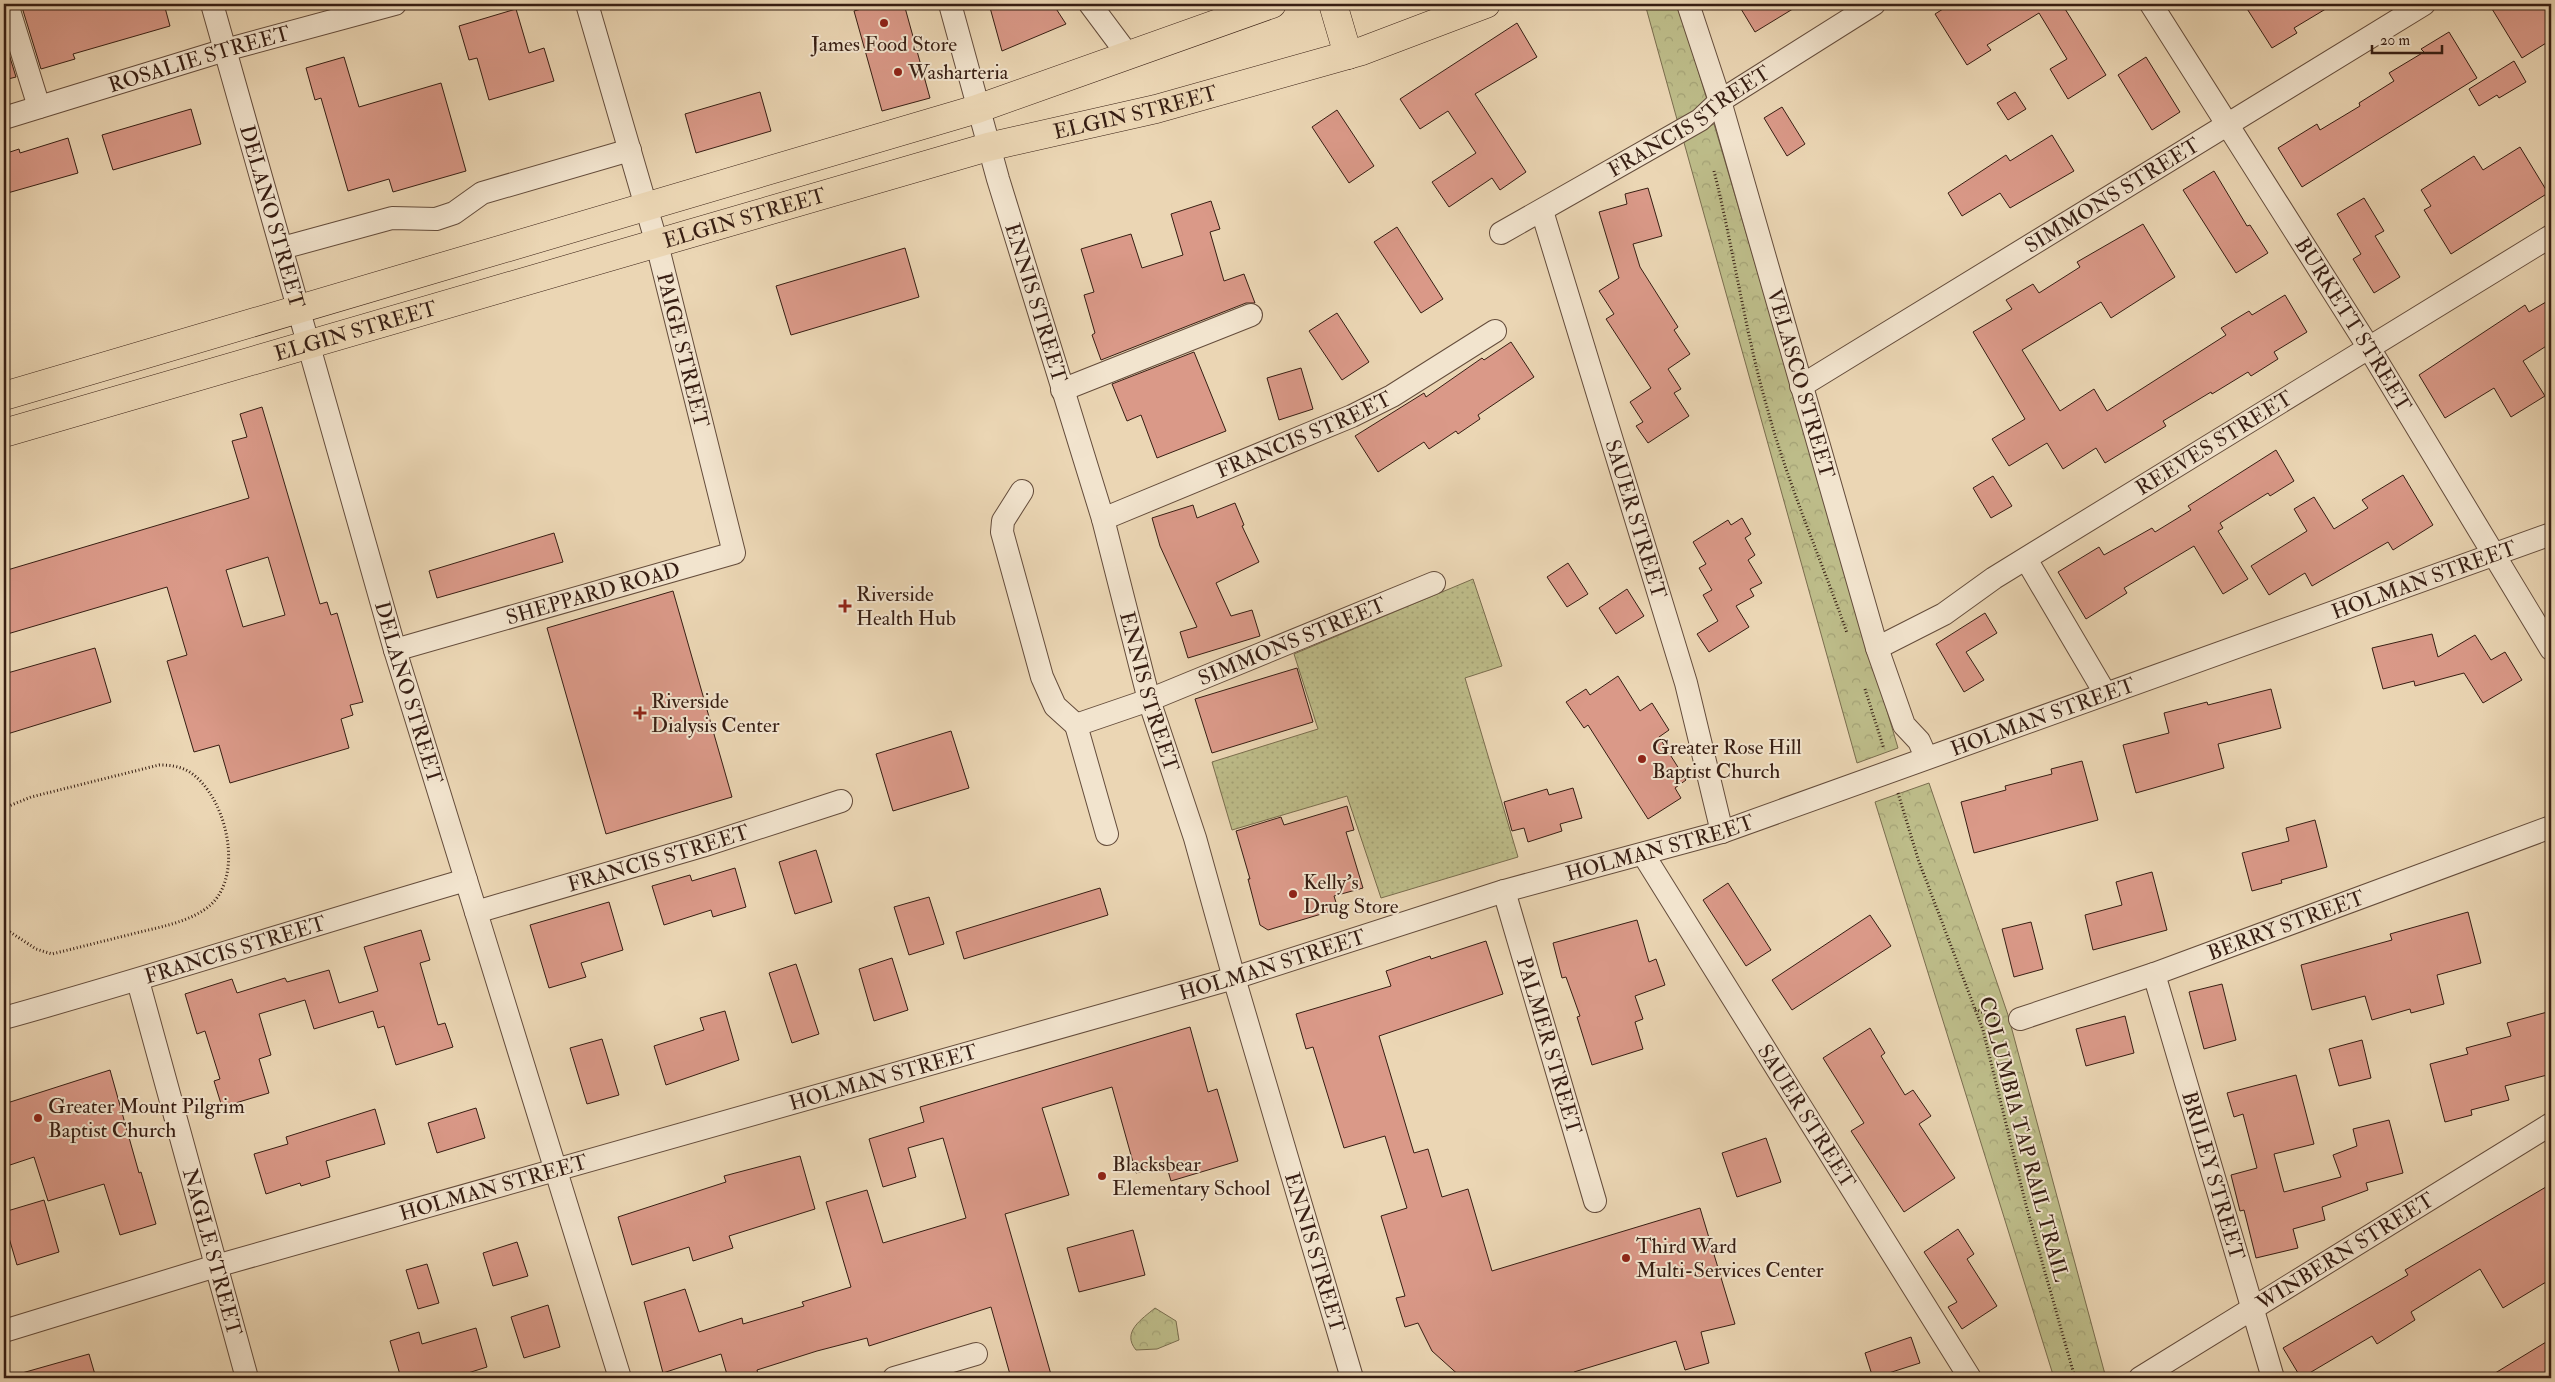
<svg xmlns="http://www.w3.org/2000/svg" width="2555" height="1382" viewBox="0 0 2555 1382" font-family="'IM FELL Double Pica',serif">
  <defs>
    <pattern id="grass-dots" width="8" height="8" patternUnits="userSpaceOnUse" patternTransform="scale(1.25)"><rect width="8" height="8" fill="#bdbc89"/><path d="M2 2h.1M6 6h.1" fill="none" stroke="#a3a175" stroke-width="1.8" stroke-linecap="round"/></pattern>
    <pattern id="forest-crowns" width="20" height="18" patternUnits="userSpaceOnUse" patternTransform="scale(1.25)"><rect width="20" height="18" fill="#bdbc89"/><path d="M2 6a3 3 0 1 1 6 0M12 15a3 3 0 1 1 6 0" fill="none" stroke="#a3a175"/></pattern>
  </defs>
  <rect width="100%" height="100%" fill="#ebd6b4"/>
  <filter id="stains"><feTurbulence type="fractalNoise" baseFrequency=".004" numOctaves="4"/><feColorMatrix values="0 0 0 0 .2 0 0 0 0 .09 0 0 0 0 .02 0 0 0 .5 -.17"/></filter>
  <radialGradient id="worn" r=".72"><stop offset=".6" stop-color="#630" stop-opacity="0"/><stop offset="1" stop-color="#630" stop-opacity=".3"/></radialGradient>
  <!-- grass -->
  <path fill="url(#grass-dots)" stroke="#7a6d4e" d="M1473 579 1502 666 1465 678 1518 857 1381 898 1347 796 1232 830 1212 762 1318 729 1294 654Z"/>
  <!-- forest -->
  <g fill="url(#forest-crowns)" stroke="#7a6d4e">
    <path d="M1645 4H1678L1708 103 1678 123Z"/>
    <path d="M1714 124 1898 748 1857 763 1683 139Z"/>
    <path d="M1929 783 2008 1015 2106 1378H2054L1875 802Z"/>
    <path d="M1155 1308 1176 1321 1179 1340 1157 1349 1136 1350C1121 1332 1142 1319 1155 1308Z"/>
  </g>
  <!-- building -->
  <g fill="#da9988" stroke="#371e13" fill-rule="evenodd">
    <path d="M21 4H164L170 26 73 54 75 59 41 69Z"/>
    <path d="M879 4H904L930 98 882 111 854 11Z"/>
    <path d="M989 4H1053L1066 24 1002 51Z"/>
    <path d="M1738 4H1801L1755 32Z"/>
    <path d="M1951 4H2062L2106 75 2068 99 2050 69 2067 59 2039 13 1987 45 1991 50 1967 65 1935 14Z"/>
    <path d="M2244 4H2334L2294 28 2297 33 2272 48Z"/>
    <path d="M2489 4H2551V40L2522 58Z"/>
    <path d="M516 9 529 53 544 48 554 81 489 100 477 58 469 60 459 26Z"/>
    <path d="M1517 23 1537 57 1475 94 1526 172 1500 190 1492 178 1449 207 1432 182 1476 153 1448 111 1420 129 1400 99Z"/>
    <path d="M2449 32 2477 78 2302 187 2278 148 2317 124 2320 130 2360 106 2359 103 2394 81 2389 73 2424 52 2421 49Z"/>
    <path d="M4 38 16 77 4 80Z"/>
    <path d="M344 57 359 107 441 83 466 171 393 192 389 179 348 191 321 98 315 100 306 68Z"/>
    <path d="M2146 57 2180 112 2152 130 2118 75Z"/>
    <path d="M2514 61 2526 82 2499 98 2497 95 2479 106 2469 89Z"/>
    <path d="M760 92 771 131 696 153 685 114Z"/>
    <path d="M2015 92 2026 109 2008 120 1997 103Z"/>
    <path d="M1782 107 1805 144 1787 156 1764 118Z"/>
    <path d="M191 109 201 144 113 170 102 135Z"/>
    <path d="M1337 110 1374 166 1349 183 1312 127Z"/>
    <path d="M2052 135 2074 171 2010 208 2000 193 1962 216 1948 193 2006 155 2010 161Z"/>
    <path d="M68 138 78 173 4 194V154L19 149 20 153Z"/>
    <path d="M2520 147 2548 193 2451 254 2424 210 2431 206 2421 190 2474 156 2483 170Z"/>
    <path d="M2214 171 2247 226 2250 225 2268 253 2236 273 2183 190Z"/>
    <path d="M1648 188 1662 236 1633 244 1640 267 1678 327 1674 330 1690 354 1668 369 1681 389 1674 393 1689 416 1648 443 1636 426 1643 422 1630 402 1651 388 1606 319 1614 314 1599 291 1619 278 1599 212 1627 204 1625 194Z"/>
    <path d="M2364 198 2384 231 2375 236 2400 277 2374 293 2353 259 2361 254 2337 214Z"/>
    <path d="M1211 201 1220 229 1210 232 1224 281 1244 274 1255 303H1246L1101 360 1092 335 1095 333 1084 295 1094 292 1081 249 1131 234 1142 268 1183 255 1171 214Z"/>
    <path d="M2143 224 2175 277 2111 318 2101 302 2022 350 2060 411 2094 389 2107 411 2226 335 2221 328 2249 311 2252 315 2285 295 2307 332 2274 352 2278 359 2251 376 2248 372 2212 394 2211 392 2163 421 2166 426 2105 463 2096 448 2063 469 2047 443 2009 466 1992 439 2025 419 1973 332 2012 309 2006 300 2033 284 2039 293 2080 267 2077 262Z"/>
    <path d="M1397 227 1443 299 1421 313 1374 242Z"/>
    <path d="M905 248 919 297 791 335 776 286Z"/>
    <path d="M2551 299V343L2523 361 2545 396 2511 417 2494 388 2445 418 2419 375 2525 305 2529 312Z"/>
    <path d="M1337 313 1369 362 1342 380 1309 331Z"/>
    <path d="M1511 342 1534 377 1478 415 1480 419 1458 434 1456 431 1429 449 1424 442 1378 472 1355 436 1424 393 1426 397 1482 358 1484 360Z"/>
    <path d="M1194 352 1226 431 1157 458 1141 415 1127 421 1112 384Z"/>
    <path d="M1301 368 1313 409 1279 420 1267 378Z"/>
    <path d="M262 407 320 604 327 602 331 615 337 613 363 702 350 705 353 715 341 719 349 748 230 783 219 745 194 752 167 661 187 655 167 587 4 635V571L249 498 232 441 247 437 240 414ZM268 557 285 615 243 627 226 570Z"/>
    <path d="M2276 450 2294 481 2270 496 2268 493 2220 523 2223 528 2218 531 2248 579 2223 594 2194 546 2124 588 2127 593 2086 619 2058 572 2099 547 2104 555 2152 528 2155 532 2191 510 2188 506Z"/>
    <path d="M2403 475 2433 525 2393 550 2388 542 2312 586 2305 573 2269 595 2251 566 2307 531 2294 509 2314 497 2334 529 2368 508 2362 500Z"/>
    <path d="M1993 476 2012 506 1991 518 1973 488Z"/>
    <path d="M1235 503 1244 525 1242 526 1259 562 1216 583 1231 616 1252 610 1260 636 1188 658 1180 632 1197 627 1160 546 1152 518 1193 505 1197 518Z"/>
    <path d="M1742 518 1751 534 1745 538 1755 555 1748 560 1762 583 1750 589 1754 596 1736 606 1749 627 1709 652 1697 634 1718 621 1703 595 1712 590 1699 568 1706 564 1693 542 1728 520 1731 525Z"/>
    <path d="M554 533 563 562 437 598 429 571Z"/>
    <path d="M1568 563 1588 594 1567 607 1547 577Z"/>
    <path d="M1627 589 1644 616 1616 634 1599 608Z"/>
    <path d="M673 591 732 797 606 834 547 628Z"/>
    <path d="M1985 613 1997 633 1966 652 1984 680 1964 692 1936 644Z"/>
    <path d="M2432 634 2438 657 2475 635 2491 660 2505 652 2522 680 2483 703 2464 673 2415 686 2414 681 2383 689 2372 648Z"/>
    <path d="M95 648 111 702 4 735V674Z"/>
    <path d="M1297 668 1313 722 1212 753 1195 699Z"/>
    <path d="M1618 676 1640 711 1652 703 1669 730 1659 737 1686 780 1675 788 1681 798 1648 819 1588 725 1584 728 1566 702 1586 689 1590 695Z"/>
    <path d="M2271 689 2281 728 2218 744 2224 768 2136 793 2123 745 2169 733 2164 713 2207 702 2208 705Z"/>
    <path d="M951 731 969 788 893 811 876 754Z"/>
    <path d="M2082 761 2098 820 1974 853 1961 802 2006 790 2005 786 2052 774 2051 769Z"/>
    <path d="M1573 788 1582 818 1560 824 1562 831 1528 842 1524 828 1512 831 1504 802 1547 789 1549 795Z"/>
    <path d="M1347 806 1354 830 1346 832 1363 888 1334 896 1338 909 1268 930 1260 925 1248 879H1250L1236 831 1281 817 1284 825Z"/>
    <path d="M2315 820 2327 867 2281 880 2282 883 2252 891 2242 853 2289 841 2286 828Z"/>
    <path d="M816 850 832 902 795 914 779 862Z"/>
    <path d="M735 868 746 907 713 917 711 910 664 925 652 886 690 875 692 881Z"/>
    <path d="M2152 872 2167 930 2093 950 2085 915 2122 905 2116 882Z"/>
    <path d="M1728 883 1771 950 1746 966 1703 900Z"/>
    <path d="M1100 888 1108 915 964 959 956 932Z"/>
    <path d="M929 897 944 944 909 955 894 907Z"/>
    <path d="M609 902 623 950 581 963 586 977 549 988 530 925Z"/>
    <path d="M2468 912 2481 963 2437 975 2444 1004 2411 1013 2410 1009 2372 1020 2365 996 2312 1010 2301 965 2392 940 2390 934Z"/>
    <path d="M1870 915 1891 946 1792 1010 1772 980Z"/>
    <path d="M1637 920 1649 962 1656 959 1665 985 1635 996 1643 1019 1635 1022 1643 1049 1592 1065 1577 1017 1580 1016 1566 977 1562 978 1553 943Z"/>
    <path d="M2031 922 2043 969 2014 977 2002 929Z"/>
    <path d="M421 930 430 960 420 963 438 1025 445 1023 453 1047 396 1065 384 1026 378 1028 373 1011 314 1029 305 1000 259 1014 271 1055 259 1059 269 1093 222 1107 214 1081 220 1079 205 1031 197 1034 185 994 232 979 237 993 285 978 287 982 329 970 339 1003 378 991 364 947Z"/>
    <path d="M1486 941 1503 994 1379 1036 1414 1153 1428 1149 1442 1197 1468 1189 1492 1271 1700 1208 1735 1324 1701 1332 1709 1363 1685 1370 1676 1341 1574 1372 1576 1378H1462L1432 1351 1418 1323 1405 1327 1396 1298 1405 1296 1381 1216 1407 1208 1385 1136 1344 1148 1313 1047 1306 1049 1296 1014 1391 986 1386 971 1430 956 1431 959Z"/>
    <path d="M892 958 908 1010 874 1021 859 969Z"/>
    <path d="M796 964 819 1034 792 1043 769 973Z"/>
    <path d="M2222 984 2236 1040 2204 1049 2189 992Z"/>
    <path d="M725 1011 739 1060 666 1085 654 1046 704 1030 700 1018Z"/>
    <path d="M2551 1011V1074L2505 1086 2509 1100 2471 1110 2472 1115 2445 1122 2430 1064 2468 1054 2466 1048 2511 1036 2507 1023Z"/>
    <path d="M2125 1016 2134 1053 2086 1066 2076 1029Z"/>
    <path d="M1190 1027 1208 1092 1217 1089 1238 1161 1171 1181 1166 1164 1136 1173 1112 1087 1042 1108 1069 1195 1005 1214 1052 1378H1011L991 1307 869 1346 867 1338 817 1351 757 1370 758 1374 744 1378H728L721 1354 663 1373 644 1302 685 1289 699 1332 742 1318 743 1324 804 1306 802 1302 851 1287 826 1202 867 1190 883 1243 966 1218 943 1138 908 1148 916 1177 883 1187 869 1139 924 1122 920 1107Z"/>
    <path d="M1870 1028 1885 1053 1881 1056 1905 1095 1913 1090 1931 1116 1919 1124 1955 1178 1904 1212 1851 1131 1864 1123 1823 1058Z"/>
    <path d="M602 1039 619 1095 587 1104 570 1048Z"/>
    <path d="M2362 1040 2371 1078 2339 1086 2329 1049Z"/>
    <path d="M110 1070 139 1173 141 1172 156 1224 120 1235 104 1184 48 1201 34 1157 4 1167V1104Z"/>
    <path d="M2296 1075 2314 1144 2274 1154 2284 1192 2341 1177 2333 1155 2357 1146 2353 1129 2389 1120 2403 1173 2366 1183 2368 1190 2322 1207 2325 1220 2293 1229 2298 1248 2256 1258 2244 1210 2240 1211 2231 1175 2257 1168 2243 1114 2234 1117 2227 1093Z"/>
    <path d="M476 1108 485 1138 437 1153 428 1123Z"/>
    <path d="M375 1109 385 1144 326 1161 330 1177 301 1186 300 1183 266 1194 254 1154 288 1144 286 1137Z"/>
    <path d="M1766 1138 1781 1182 1737 1197 1722 1153Z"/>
    <path d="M800 1156 815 1209 729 1236 733 1248 693 1261 689 1247 632 1265 618 1217 726 1182 724 1176Z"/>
    <path d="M2551 1184V1279L2503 1308 2480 1269 2411 1312 2415 1320 2377 1344 2372 1336 2301 1378 2283 1348 2408 1275 2405 1270Z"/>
    <path d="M44 1200 59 1252 17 1265 4 1221V1212Z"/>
    <path d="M1958 1229 1974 1254 1967 1259 1997 1306 1962 1329 1948 1307 1957 1302 1924 1252Z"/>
    <path d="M1133 1230 1145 1275 1079 1292 1067 1248Z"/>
    <path d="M517 1242 528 1276 493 1286 483 1253Z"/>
    <path d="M427 1264 439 1303 418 1309 406 1270Z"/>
    <path d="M548 1305 560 1347 524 1358 511 1317Z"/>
    <path d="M476 1328 487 1367 452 1378H401L390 1341 419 1332 422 1344Z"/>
    <path d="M1911 1337 1920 1363 1873 1378 1865 1353Z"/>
    <path d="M2551 1339V1378H2487Z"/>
    <path d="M89 1354 96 1378H23L22 1373Z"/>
  </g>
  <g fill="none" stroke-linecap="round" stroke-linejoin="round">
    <!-- minor casing -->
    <g stroke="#644c3b" stroke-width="24">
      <g id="minor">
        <path d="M7 4 39 107"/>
        <path id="s1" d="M212 4 395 650 620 1378"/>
        <path id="s2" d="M950 4 998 179 1103 519 1149 700 1195 838 1234 978 1352 1378"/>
        <path d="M1090 4 1128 55"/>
        <path id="s3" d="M1688 4 1720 101 1877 648 1904 725 1919 741 1926 757"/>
        <path id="s4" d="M2151 4 2369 348 2551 649"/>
        <path id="s5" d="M4 118 225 50 395 4"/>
        <path id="s6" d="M1542 211 1686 683 1722 832"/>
        <path id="s7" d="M1501 233 1700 120 1720 101 1874 4"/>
        <path d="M282 248 392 218 436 219 454 213 482 193 630 150"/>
        <path id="s8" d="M1801 386 2424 4"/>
        <path d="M1062 390 1251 315"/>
        <path d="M1022 491 1003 521 1002 532 1042 677 1055 706 1076 725"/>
        <path id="s9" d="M1103 519 1352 416 1392 396 1495 331"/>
        <path d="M2026 559 2105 693"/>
        <path id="s10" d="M1877 648 1944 614 1994 578 2551 236"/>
        <path id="s11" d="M395 650 734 553 657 244 587 4"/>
        <path id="s12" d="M1107 834 1076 725 1149 700 1434 583"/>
        <path id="s13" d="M1643 854 1970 1378"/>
        <path id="s14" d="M1504 891 1595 1201"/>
        <path id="s15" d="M476 912 702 846 841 801"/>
        <path id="s16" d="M2154 974 2273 1378"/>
        <path id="s17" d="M138 981 247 1378"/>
        <path id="s18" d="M4 1018C159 975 311 925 466 880"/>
        <path id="s19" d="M2020 1019 2154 974 2551 827"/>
        <path id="s20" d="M4 1331 216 1266 1234 978 1504 891 1722 832 2551 534"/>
        <path d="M894 1378 976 1354"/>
        <path id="s21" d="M2140 1378 2551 1124"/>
      </g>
    </g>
    <!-- major casing -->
    <g stroke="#371e13" stroke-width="29">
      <g id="major">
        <path d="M1333 4 1348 55"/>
        <path d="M4 396 977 109 1272 4"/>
        <path id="s22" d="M4 433 988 147 1156 109 1362 51 1486 4"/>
      </g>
    </g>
    <!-- path -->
    <g stroke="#371e13" stroke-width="3" stroke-dasharray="1 2.5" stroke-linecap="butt">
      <path d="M1714 171C1734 251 1745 332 1768 411 1789 487 1821 559 1847 633"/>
      <path d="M1865 689 1884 749"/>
      <path d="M1898 793 1918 859 1983 1030 2026 1205 2075 1378"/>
      <path d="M4 808 31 797 159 765C169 765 179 766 188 771 227 794 248 882 204 910 184 923 160 927 136 933 108 940 80 947 52 954L36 949 4 928"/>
      <path d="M1975 1009 1997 1019"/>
    </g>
    <!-- minor -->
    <use href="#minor" stroke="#f2e4ce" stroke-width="22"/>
    <!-- major -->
    <use href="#major" stroke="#ebd6b4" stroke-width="28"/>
  </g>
  <!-- markers -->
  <g fill="#8f2418" stroke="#f2e4ce" stroke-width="2">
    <circle cx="884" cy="23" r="5"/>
    <circle cx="898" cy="72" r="5"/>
    <path d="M842.5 598.5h5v5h5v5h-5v5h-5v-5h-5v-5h5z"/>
    <path d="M637.5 705.5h5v5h5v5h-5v5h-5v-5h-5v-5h5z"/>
    <circle cx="1642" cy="759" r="5"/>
    <circle cx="1293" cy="894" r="5"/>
    <circle cx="38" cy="1118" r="5"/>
    <circle cx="1102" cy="1176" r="5"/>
    <circle cx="1626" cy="1258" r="5"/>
  </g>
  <g text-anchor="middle" stroke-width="4" stroke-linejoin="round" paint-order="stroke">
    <!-- poi labels -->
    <g font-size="21" fill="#371e13" stroke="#f2e4ce" text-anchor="start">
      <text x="884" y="51" text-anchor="middle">James Food Store</text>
      <text x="908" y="79">Washarteria</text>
      <text x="856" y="601">Riverside<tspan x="856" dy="24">Health Hub</tspan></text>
      <text x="651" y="708">Riverside<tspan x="651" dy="24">Dialysis Center</tspan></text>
      <text x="1652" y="754">Greater Rose Hill<tspan x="1652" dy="24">Baptist Church</tspan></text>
      <text x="1303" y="889">Kelly’s<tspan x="1303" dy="24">Drug Store</tspan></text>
      <text x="48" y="1113">Greater Mount Pilgrim<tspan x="48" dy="24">Baptist Church</tspan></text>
      <text x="1112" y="1171">Blacksbear<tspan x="1112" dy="24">Elementary School</tspan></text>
      <text x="1636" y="1253">Third Ward<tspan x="1636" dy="24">Multi-Services Center</tspan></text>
    </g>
    <!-- street labels -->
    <g font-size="21" fill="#371e13" stroke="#f2e4ce">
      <text dy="7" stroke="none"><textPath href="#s5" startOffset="204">ROSALIE STREET</textPath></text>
      <text dy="7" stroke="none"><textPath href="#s22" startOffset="1176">ELGIN STREET</textPath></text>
      <text dy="7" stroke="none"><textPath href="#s7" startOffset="219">FRANCIS STREET</textPath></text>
      <text dy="7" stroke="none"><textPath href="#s8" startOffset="365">SIMMONS STREET</textPath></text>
      <text dy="7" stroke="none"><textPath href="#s1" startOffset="221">DELANO STREET</textPath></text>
      <text dy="7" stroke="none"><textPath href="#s22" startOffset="771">ELGIN STREET</textPath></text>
      <text dy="7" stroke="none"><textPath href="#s2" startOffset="311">ENNIS STREET</textPath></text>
      <text dy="7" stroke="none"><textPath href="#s4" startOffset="379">BURKETT STREET</textPath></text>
      <text dy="7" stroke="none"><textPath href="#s22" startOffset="366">ELGIN STREET</textPath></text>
      <text transform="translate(683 350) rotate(76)" y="7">PAIGE STREET</text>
      <text dy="7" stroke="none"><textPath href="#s3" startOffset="396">VELASCO STREET</textPath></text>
      <text dy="7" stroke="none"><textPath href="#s9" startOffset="218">FRANCIS STREET</textPath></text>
      <text dy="7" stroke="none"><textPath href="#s10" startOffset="395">REEVES STREET</textPath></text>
      <text dy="7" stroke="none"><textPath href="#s6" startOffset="322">SAUER STREET</textPath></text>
      <text dy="7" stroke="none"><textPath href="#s20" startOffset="2535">HOLMAN STREET</textPath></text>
      <text dy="7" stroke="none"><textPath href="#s11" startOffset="206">SHEPPARD ROAD</textPath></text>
      <text dy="7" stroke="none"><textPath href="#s12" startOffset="345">SIMMONS STREET</textPath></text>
      <text dy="7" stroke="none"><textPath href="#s2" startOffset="716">ENNIS STREET</textPath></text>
      <text dy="7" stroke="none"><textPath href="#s1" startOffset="716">DELANO STREET</textPath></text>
      <text dy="7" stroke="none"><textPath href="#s20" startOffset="2130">HOLMAN STREET</textPath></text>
      <text dy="7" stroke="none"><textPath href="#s20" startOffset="1725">HOLMAN STREET</textPath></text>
      <text dy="7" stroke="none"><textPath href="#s15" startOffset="190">FRANCIS STREET</textPath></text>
      <text dy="7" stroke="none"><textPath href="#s19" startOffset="282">BERRY STREET</textPath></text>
      <text dy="7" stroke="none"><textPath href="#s18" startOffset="241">FRANCIS STREET</textPath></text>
      <text dy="7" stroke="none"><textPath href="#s20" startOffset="1320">HOLMAN STREET</textPath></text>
      <text dy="7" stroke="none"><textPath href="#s14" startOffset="161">PALMER STREET</textPath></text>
      <text dy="7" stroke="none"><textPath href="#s20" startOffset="915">HOLMAN STREET</textPath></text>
      <text dy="7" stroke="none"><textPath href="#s13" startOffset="309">SAUER STREET</textPath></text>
      <text transform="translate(2024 1139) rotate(75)" y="7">COLUMBIA TAP RAIL TRAIL</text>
      <text dy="7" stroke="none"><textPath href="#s16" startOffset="210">BRILEY STREET</textPath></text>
      <text dy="7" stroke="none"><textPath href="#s20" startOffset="510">HOLMAN STREET</textPath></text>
      <text dy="7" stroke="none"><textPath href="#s17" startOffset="281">NAGLE STREET</textPath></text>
      <text dy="7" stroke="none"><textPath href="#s2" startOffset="1301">ENNIS STREET</textPath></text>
      <text dy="7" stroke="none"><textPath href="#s21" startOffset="241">WINBERN STREET</textPath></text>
    </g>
  </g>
  <!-- margin -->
  <rect width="2555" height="1382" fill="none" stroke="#ebd6b4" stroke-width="20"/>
  <rect x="5" y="5" width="2545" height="1372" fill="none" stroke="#371e13" stroke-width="2.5"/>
  <rect x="10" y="10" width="2535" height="1362" fill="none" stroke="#371e13"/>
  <!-- scale -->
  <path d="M2372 45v8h70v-8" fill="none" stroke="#371e13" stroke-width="2.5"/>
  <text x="2380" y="45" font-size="15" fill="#371e13" stroke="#f2e4ce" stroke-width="4" paint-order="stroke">20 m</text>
  <rect width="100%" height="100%" filter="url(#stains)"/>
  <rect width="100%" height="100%" fill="url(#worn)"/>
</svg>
